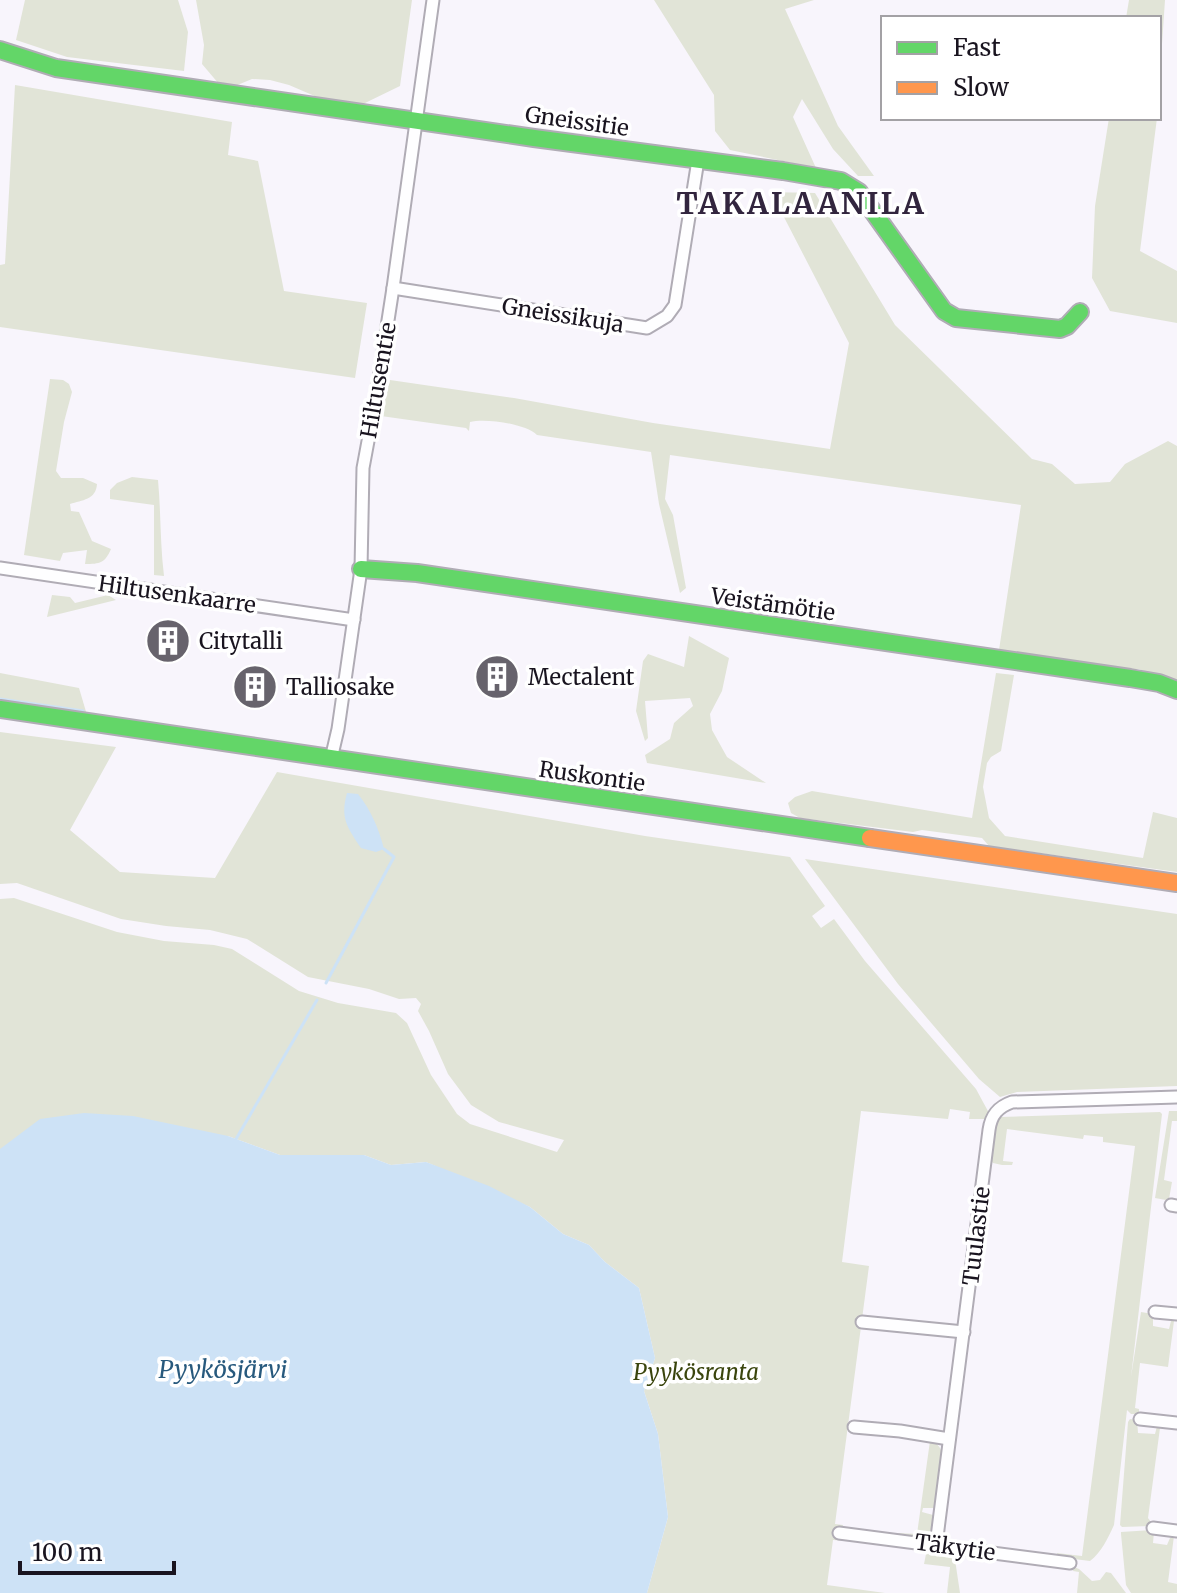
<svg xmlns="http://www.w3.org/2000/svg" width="1177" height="1593" viewBox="0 0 1177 1593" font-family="Merriweather,serif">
  <rect width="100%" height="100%" fill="#f8f5fc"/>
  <!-- green -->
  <g fill="#e1e4d7">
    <path d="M25 0H178L188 32 184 71 67 57 16 40Z"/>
    <path d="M196 0H412L400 86 363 104 317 97 289 85 270 80 252 79 235 86 219 84 202 64 204 45Z"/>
    <path d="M654 0H814L785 9 838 126 874 176H858L833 149 802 99 793 117 816 168 730 150 715 131 714 95Z"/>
    <path d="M1129 0H1165L1159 88V18H1126Z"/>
    <path d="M15 85 232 122 228 155 258 161 284 291 367 303 355 378 0 327V265L5 264Z"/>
    <path d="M1109 118H1157L1140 251 1177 271V323L1110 311 1092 278 1095 206Z"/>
    <path d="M771 192 815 193 895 325 1032 459 1052 464 1075 484 1110 482 1125 464 1168 441 1177 446V684L1139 669H1125L999 650 1021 505 670 455 665 499 673 515 686 588 680 593 659 504 651 452 537 435C526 424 486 418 470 422L469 431 466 428 381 416 390 380 514 398 653 423 830 449 849 343Z"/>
    <path d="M50 379 63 380 69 384 72 392 64 422 56 471 61 478H83L97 484C96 500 82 500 70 504L71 511 79 512 92 541 111 549C105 563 100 564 85 564L87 550 63 553 60 561 24 555Z"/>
    <path d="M132 477 158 480C161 512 160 544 164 576L154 575V505L110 499V490L117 483Z"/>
    <path d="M52 595 70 597 75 603 108 595 116 600 47 617Z"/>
    <path d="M689 636 729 658 722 691 710 714 712 730 727 757 766 783 647 763 645 755 670 739 674 723 693 706 690 698 645 701 648 738 645 741 636 711 643 661 648 654 684 667Z"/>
    <path d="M0 673 79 688 87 715 0 703Z"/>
    <path d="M996 673 1014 675 1001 751 991 757 987 763 983 787 989 818 1005 836 1143 858 1153 812 1177 818V872L989 846 982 838 922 830 913 832 800 818 791 813 788 803 795 797 812 791 972 818Z"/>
    <path d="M0 732 116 747 70 830 120 872 215 878 277 772 645 836 790 857 825 906 812 916 821 928 834 919 865 961 976 1089 989 1113 986 1119H969L970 1112 950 1109 948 1119 861 1111 842 1262 869 1266 835 1524 843 1525 842 1529 848 1541 833 1540 827 1585 885 1593H647L668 1517 658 1434 644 1391 655 1358 639 1288 605 1262 589 1245 563 1234 530 1207 426 1162 391 1165 364 1155H280L228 1136 0 1149V899L14 898 117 932 164 941 214 945 232 949 299 991 338 1003 396 1013 407 1023 431 1075 457 1114 470 1124 557 1152 564 1140 499 1122 471 1105 448 1074 429 1031 418 1011 421 1004 416 998 399 999 369 989 308 977 247 939 210 930 166 926 121 919 17 883 0 884Z"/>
    <path d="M805 859 1177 914V1086L1017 1092 1000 1097 979 1079 898 984Z"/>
    <path d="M1169 1111H1177V1121H1172L1164 1180 1172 1182 1169 1199 1166 1200 1155 1198Z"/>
    <path d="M1160 1112 1162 1114 1131 1377 1141 1312 1153 1314V1326L1169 1329 1171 1321H1174L1168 1367 1140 1363 1135 1408 1139 1409V1414H1131L1127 1410 1114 1525C1108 1538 1101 1553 1090 1561L1058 1557 1057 1553 1082 1556 1135 1146 1103 1142V1137L1084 1135 1083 1139 1007 1129 1003 1161 1013 1162 1012 1165H1002L993 1163 990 1159 995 1128 1000 1117Z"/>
    <path d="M1130 1419 1137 1420 1138 1433 1155 1434 1157 1426H1164V1428H1160L1148 1518 1151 1522 1150 1526 1122 1527 1120 1525 1128 1422Z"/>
    <path d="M930 1441C937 1443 940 1446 942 1453L935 1508H923L922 1512 933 1515C933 1525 932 1533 922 1538L899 1536 898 1533 917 1534Z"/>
    <path d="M1152 1530 1154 1532 1153 1543 1167 1545 1170 1538 1174 1536 1168 1582 1177 1584V1593H1131L1126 1585 1121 1534V1532Z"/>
    <path d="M927 1549 954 1553 960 1593H947L950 1567 924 1564Z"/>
    <path d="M1074 1567 1079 1569 1092 1581 1100 1580 1106 1572 1111 1573 1126 1593H1077L1079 1572 1073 1571Z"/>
  </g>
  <!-- water -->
  <g fill="#cde2f6">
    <path d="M347 793 358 794C371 810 379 829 384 849L376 852 361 848C347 827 340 818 347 793Z"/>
    <path d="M84 1113 133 1116 228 1136 280 1155H364L391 1165 426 1162 489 1186 530 1207 563 1234 589 1245 605 1262 639 1288 655 1358 644 1391 658 1434 668 1517 647 1593H0V1149L40 1119Z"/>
  </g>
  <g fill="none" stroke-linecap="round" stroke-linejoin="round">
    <!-- stream -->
    <g stroke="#cde2f6" stroke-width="3">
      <path d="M0 699 83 711"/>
      <path d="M326 983 394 857 384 849"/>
      <path d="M236 1139 317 1000"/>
    </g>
    <!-- street casing -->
    <g stroke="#b0acb5" stroke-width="15">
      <g id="street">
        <path d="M393 288 647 328 667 316 675 305 698 160"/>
        <path d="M0 568 354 620"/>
        <path d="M331 759 338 729 361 569 363 468 376 398 393 288 433 0"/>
        <path d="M1171 1205 1177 1206"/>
        <path d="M1155 1312 1177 1314"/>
        <path d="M862 1322 964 1332"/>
        <path d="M1140 1419 1177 1423"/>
        <path d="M854 1427 900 1431 949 1439"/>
        <path d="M1153 1528 1177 1531"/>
        <path d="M839 1533 1070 1563"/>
        <path d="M936 1545 989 1130C991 1115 998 1107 1012 1102L1177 1097"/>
      </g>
    </g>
    <!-- fast casing -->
    <g stroke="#b0acb5" stroke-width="20">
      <g id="fast">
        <path d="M0 50 56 68 534 138 783 171 841 181 859 192 944 311 956 318 1060 329 1067 326 1080 312"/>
        <path d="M361 569 417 573 1130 678 1159 683 1177 690"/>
        <path d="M0 709 870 838"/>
      </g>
    </g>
    <!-- slow casing -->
    <g stroke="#b0acb5" stroke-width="20">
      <path id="slow" d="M870 838 1177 883"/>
    </g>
    <!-- street -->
    <use href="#street" stroke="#fefeff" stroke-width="11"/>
    <!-- fast -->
    <use href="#fast" stroke="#63d668" stroke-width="16"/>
    <!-- slow -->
    <use href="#slow" stroke="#ff974d" stroke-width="16"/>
  </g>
  <!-- icons -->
  <defs>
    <g id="building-disc" transform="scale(2.3)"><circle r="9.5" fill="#67636c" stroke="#fff"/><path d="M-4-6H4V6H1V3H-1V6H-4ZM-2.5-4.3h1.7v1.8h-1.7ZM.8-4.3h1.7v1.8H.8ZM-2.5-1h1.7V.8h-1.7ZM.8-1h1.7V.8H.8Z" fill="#fff"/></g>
  </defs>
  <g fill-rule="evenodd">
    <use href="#building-disc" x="168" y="641"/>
    <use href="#building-disc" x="497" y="677"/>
    <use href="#building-disc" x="255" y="687"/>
  </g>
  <g text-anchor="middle" stroke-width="7" stroke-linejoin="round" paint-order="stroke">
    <!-- street labels -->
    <g font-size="22" fill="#19141f" stroke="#fff">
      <text transform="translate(577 121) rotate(8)" y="8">Gneissitie</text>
      <text transform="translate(563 315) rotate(9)" y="8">Gneissikuja</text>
      <text transform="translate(378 380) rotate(-80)" y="8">Hiltusentie</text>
      <text transform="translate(177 594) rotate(8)" y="8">Hiltusenkaarre</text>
      <text transform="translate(773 604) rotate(8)" y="8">Veistämötie</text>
      <text transform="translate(592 776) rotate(8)" y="8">Ruskontie</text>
      <text transform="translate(976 1236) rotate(-83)" y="8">Tuulastie</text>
      <text transform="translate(955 1547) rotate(8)" y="8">Täkytie</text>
    </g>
    <!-- poi labels -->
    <g font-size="22" fill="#19141f" stroke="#fff" text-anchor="start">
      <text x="199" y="649">Citytalli</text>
      <text x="528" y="685">Mectalent</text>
      <text x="286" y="695">Talliosake</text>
    </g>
    <!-- park labels -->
    <g font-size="22" font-style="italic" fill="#3a450d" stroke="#fff">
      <text x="696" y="1380">Pyykösranta</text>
    </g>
    <!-- water labels -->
    <g font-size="24" font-style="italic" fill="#27597d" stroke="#fff">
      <text x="223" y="1378">Pyykösjärvi</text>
    </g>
    <!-- district labels -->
    <g font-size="30" font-weight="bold" letter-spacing="2" fill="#32253e" stroke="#fff">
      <text x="801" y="214">TAKALAANILA</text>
    </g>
  </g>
  <!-- legend -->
  <rect x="881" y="16" width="280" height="104" fill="#ffffff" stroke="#a3a1a5" stroke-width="2"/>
  <rect x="897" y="42" width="40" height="12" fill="#63d668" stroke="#a3a1a5" stroke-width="2"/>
  <text x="953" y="56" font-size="24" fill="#19141f">Fast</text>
  <rect x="897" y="82" width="40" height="12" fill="#ff974d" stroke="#a3a1a5" stroke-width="2"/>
  <text x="953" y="96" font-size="24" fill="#19141f">Slow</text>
  <!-- scale -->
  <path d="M20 1561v12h154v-12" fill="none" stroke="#19141f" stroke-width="4"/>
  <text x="32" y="1561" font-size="24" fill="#19141f" stroke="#ffffff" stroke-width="6" paint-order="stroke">100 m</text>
</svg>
